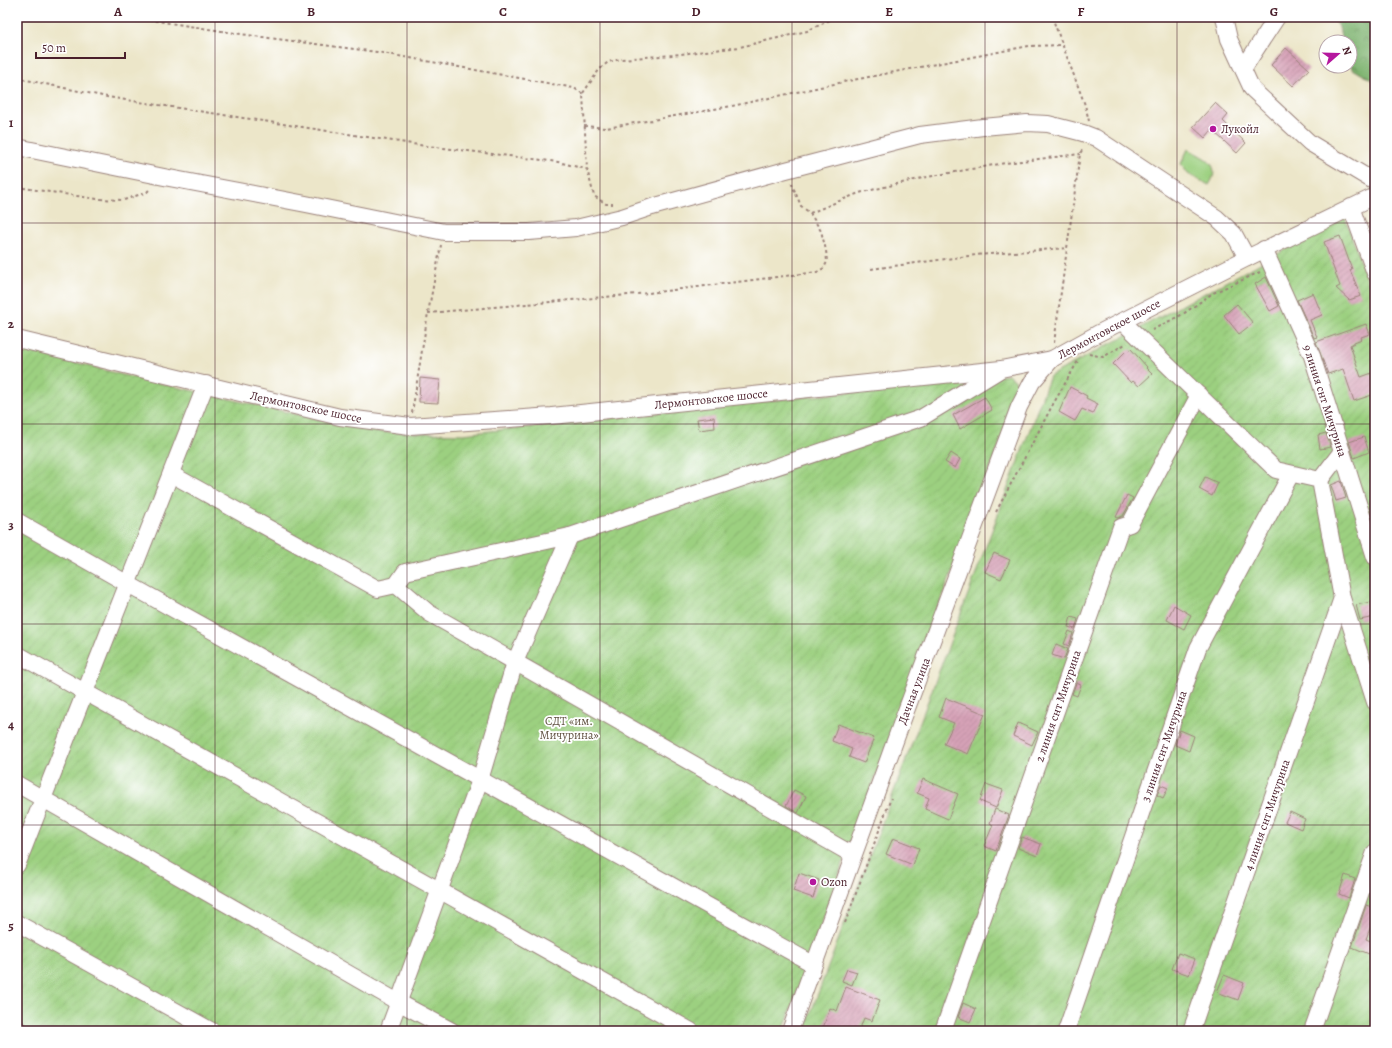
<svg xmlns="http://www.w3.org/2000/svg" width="1392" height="1048" viewBox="0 0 1392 1048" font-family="Alegreya,serif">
  <defs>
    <pattern id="forest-crowns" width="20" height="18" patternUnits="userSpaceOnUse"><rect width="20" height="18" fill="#7db26e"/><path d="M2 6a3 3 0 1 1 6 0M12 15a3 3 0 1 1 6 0" fill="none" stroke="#68905b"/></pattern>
    <pattern id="garden-furrows" width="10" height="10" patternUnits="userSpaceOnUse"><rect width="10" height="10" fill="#9cd080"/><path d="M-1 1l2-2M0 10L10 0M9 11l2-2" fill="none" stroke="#88b26f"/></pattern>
    <pattern id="building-hatch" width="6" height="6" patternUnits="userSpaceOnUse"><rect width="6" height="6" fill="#d7a3b8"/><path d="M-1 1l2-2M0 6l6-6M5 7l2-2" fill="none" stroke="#b08496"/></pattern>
  </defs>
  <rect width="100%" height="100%" fill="#fff"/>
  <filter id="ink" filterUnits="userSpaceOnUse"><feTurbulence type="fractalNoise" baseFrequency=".025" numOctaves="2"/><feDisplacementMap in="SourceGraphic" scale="8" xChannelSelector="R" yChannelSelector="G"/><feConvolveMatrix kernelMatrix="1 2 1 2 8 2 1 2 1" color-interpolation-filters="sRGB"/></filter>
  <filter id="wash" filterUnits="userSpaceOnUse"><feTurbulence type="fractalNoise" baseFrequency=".012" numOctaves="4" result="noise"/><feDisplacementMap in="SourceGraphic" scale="16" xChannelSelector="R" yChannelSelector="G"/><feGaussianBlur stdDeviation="0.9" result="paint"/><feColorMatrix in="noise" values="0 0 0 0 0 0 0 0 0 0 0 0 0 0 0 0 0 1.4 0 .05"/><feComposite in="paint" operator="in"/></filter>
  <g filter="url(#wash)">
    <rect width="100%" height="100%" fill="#ece6c9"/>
    <!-- grass -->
    <path fill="#9cd080" stroke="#737856" d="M1188 149C1204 158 1223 164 1209 185L1188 174 1181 164Z"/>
    <!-- forest -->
    <path fill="url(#forest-crowns)" stroke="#64684c" d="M1329 17H1375V82L1353 69 1350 64V42H1342L1339 27Z"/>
    <!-- garden -->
    <g fill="url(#garden-furrows)" stroke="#737856">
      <path d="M1345 218 1375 302V1031H804L1050 376Z"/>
      <path d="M17 347 123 375 375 432 463 434 1009 375 1021 386 841 869 783 1031H17Z"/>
    </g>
    <g id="blocks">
      <!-- building -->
      <g fill="url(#building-hatch)">
        <path d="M1286 48 1309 69 1293 86 1271 65Z"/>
        <path d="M1215 103 1228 115 1223 121 1246 143 1237 153 1212 130 1205 138 1193 127Z"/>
        <path d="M1340 236 1352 269 1350 270 1361 296 1349 300 1336 288 1340 286 1324 242Z"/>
        <path d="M1266 277 1279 306 1270 311 1255 284Z"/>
        <path d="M1313 293 1322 315 1310 320 1317 337 1314 338 1297 300Z"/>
        <path d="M1237 304 1253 323 1239 334 1224 315Z"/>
        <path d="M1366 324 1370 334 1361 337 1362 339 1354 342V343L1350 345 1361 377 1372 373 1375 382V394L1354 401 1343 369 1328 374 1316 342Z"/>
        <path d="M1131 349 1147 367 1146 368 1152 374 1139 386 1133 381 1131 383 1113 364 1127 350 1128 351Z"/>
        <path d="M420 378 440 380 438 403 419 402Z"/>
        <path d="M1070 387 1087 396 1086 398 1098 404 1093 414 1082 409 1075 421 1059 412Z"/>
        <path d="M985 397 992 410 960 429 953 415Z"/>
        <path d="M714 417 715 428 699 430 697 419Z"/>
        <path d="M1326 433 1331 447 1320 449 1318 435Z"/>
        <path d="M1364 437 1369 452 1354 458 1349 442Z"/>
        <path d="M951 453 960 459 955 468 945 462Z"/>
        <path d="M1205 477 1218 483 1212 496 1199 489Z"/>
        <path d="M1341 481 1346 498 1336 501 1331 485Z"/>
        <path d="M1127 495 1133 498 1123 516 1118 518 1116 517Z"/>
        <path d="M994 553 1010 560 1001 579 985 572Z"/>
        <path d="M1371 602 1375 617 1360 620 1356 605Z"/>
        <path d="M1174 605 1191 615 1184 629 1167 620Z"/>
        <path d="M1071 617 1078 619 1075 629 1068 627Z"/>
        <path d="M1069 631 1073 633 1069 646 1064 644Z"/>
        <path d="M1056 644 1068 649 1064 659 1052 655Z"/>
        <path d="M1076 683 1081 685 1077 696 1072 694Z"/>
        <path d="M946 698 985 714 968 754 944 744 954 723 939 717Z"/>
        <path d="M1018 723 1038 732 1032 745 1013 736Z"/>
        <path d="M838 724 874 738 864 763 849 757 852 749 832 741Z"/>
        <path d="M1180 730 1194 736 1189 751 1175 745Z"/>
        <path d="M923 779 958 794 948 819 925 809 929 798 917 793Z"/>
        <path d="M986 784 1003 790 996 808 980 801Z"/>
        <path d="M1161 785 1168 788 1163 798 1157 795Z"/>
        <path d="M794 790 806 796 798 813 786 806Z"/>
        <path d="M995 809 1009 815 996 851 984 846 993 825 990 823Z"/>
        <path d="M1290 812 1305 819 1301 829 1285 822Z"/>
        <path d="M1022 837 1041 844 1037 856 1018 848Z"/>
        <path d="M893 838 919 848 913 865 886 854Z"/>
        <path d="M799 873 819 880 813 898 793 891Z"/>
        <path d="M1345 875 1355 879 1349 898 1339 894Z"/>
        <path d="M1366 905 1375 908V915L1366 939 1373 942 1369 954 1352 947Z"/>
        <path d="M1178 953 1195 959 1189 975 1172 969Z"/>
        <path d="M847 969 857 972 852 985 842 981Z"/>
        <path d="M1224 975 1244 983 1238 1000 1217 992Z"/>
        <path d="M846 987 880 1000 872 1021 864 1018 859 1031H822L830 1008 837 1011Z"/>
        <path d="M963 1003 976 1009 970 1022 958 1017Z"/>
      </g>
    </g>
  </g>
  <g filter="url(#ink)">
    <use href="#blocks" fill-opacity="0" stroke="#9b827a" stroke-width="1"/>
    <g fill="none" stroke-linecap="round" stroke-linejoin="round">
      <!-- minor casing -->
      <g stroke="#9b827a" stroke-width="18">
        <g id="minor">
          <path d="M1224 17 1229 39 1252 89 1310 143 1375 182"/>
          <path d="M1243 69 1277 17"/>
          <path d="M17 147 164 177 306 204 444 232H529L576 228 622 217 652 207 786 170 920 135 983 127 1027 123 1048 124 1083 133 1096 138 1217 218 1234 234 1247 258"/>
          <path d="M1351 207 1375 273"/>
          <path d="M1264 249 1312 356 1375 557"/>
          <path d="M1122 321 1276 470 1320 480 1342 598 1375 702"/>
          <path d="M17 339 340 417 410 426 552 416 1001 369 1052 359 1097 334 1247 258 1375 196"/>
          <path d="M171 474 378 589 396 585 429 613 853 855"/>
          <path d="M1320 480 1342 451"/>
          <path d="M17 521 128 584 813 964"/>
          <path d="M396 585 405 572 570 536 921 418 998 371"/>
          <path d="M17 654 691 1031"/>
          <path d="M17 784 398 1002 452 1031"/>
          <path d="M17 865 206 384"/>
          <path d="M17 923 212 1031"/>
          <path d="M17 1028 19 1031"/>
          <path d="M388 1031 480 780 515 662 570 536"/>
          <path d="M790 1031 903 719 1019 407 1032 382 1052 359"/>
          <path d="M943 1031 1121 527 1130 524 1199 395"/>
          <path d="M1066 1031 1198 648 1291 474"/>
          <path d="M1191 1031 1342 598"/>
          <path d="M1312 1031 1375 852"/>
        </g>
      </g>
      <!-- path -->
      <g stroke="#9b827a" stroke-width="2" stroke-dasharray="3 3" stroke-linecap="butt">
        <path d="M131 17 254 36 377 52 574 88 583 94 587 169 594 196 606 204H613"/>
        <path d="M1052 17 1085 105 1089 121"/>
        <path d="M17 78 107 97 419 145 558 162 586 169"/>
        <path d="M583 93 599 70 608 62 621 59 672 55 740 47 807 31 836 17"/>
        <path d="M584 126 606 128 732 106 848 81 1029 46 1063 45"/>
        <path d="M17 187 97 199 124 200 147 192 150 189"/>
        <path d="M810 213 859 193 927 177 1005 163 1080 154"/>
        <path d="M871 269 976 255 1067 248"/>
        <path d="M428 313 649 293 817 272 824 268 827 262 826 250 821 231 810 213 801 206 791 182"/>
        <path d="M1152 330 1183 314 1213 293 1260 272"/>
        <path d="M1054 343 1080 154 1083 148"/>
        <path d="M1089 354 1103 357 1127 343"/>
        <path d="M412 413 428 313 441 245"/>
        <path d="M996 512 1052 406 1078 361"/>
        <path d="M845 923 891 798"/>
      </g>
      <!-- minor -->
      <use href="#minor" stroke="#fff" stroke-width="16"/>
    </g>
  </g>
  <!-- grid -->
  <path fill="none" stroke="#4a1f2b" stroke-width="1" stroke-opacity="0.55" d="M215 17V1031M407 17V1031M600 17V1031M792 17V1031M985 17V1031M1177 17V1031M17 223H1375M17 424H1375M17 624H1375M17 825H1375"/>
  <!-- markers -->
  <g fill="#b5179e" stroke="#fff" stroke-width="1.5">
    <circle cx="1213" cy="129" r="4"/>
    <circle cx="813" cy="882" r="4"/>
  </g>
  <g text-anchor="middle" stroke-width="3.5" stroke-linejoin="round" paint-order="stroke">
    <!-- poi labels -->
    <g font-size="12" fill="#4a1f2b" stroke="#fff" text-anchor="start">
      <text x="1221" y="133">Лукойл</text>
      <text x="821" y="886">Ozon</text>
    </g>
    <!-- street labels -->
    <g font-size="12" fill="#4a1f2b" stroke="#fff">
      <text transform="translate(1109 329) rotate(-28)" y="4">Лермонтовское шоссе</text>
      <text transform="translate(711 399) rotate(-6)" y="4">Лермонтовское шоссе</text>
      <text transform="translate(1325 401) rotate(72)" y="4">9 линия снт Мичурина</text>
      <text transform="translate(306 407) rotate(12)" y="4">Лермонтовское шоссе</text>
      <text transform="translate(914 691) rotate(-69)" y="4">Дачная улица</text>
      <text transform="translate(1058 706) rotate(-71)" y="4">2 линия снт Мичурина</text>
      <text transform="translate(1164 746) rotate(-71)" y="4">3 линия снт Мичурина</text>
      <text transform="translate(1267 815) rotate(-71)" y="4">4 линия снт Мичурина</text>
    </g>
    <!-- park labels -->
    <g font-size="12" fill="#635444" stroke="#fff">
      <text x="569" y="725">СДТ «им.<tspan x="569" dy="14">Мичурина»</tspan></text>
    </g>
  </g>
  <!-- margin -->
  <rect width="1392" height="1048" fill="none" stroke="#fff" stroke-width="44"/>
  <!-- north arrow -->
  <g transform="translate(1338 54) rotate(70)"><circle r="19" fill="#ffffff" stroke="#b7a5aa"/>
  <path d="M0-3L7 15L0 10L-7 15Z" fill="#b5179e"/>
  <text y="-6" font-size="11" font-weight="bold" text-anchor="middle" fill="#4a1f2b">N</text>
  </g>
  <!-- scale -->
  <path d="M36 52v6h89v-6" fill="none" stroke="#4a1f2b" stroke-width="2"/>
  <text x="42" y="52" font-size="12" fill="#4a1f2b" stroke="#ffffff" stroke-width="3" paint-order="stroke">50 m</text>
  <rect x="22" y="22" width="1348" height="1004" fill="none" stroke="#4a1f2b" stroke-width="1.5"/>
  <g font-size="13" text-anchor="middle" font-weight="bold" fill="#4a1f2b">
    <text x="118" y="16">A</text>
    <text x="311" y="16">B</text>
    <text x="503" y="16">C</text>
    <text x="696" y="16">D</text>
    <text x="889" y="16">E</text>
    <text x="1081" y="16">F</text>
    <text x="1274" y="16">G</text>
    <text x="11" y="127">1</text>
    <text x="11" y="328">2</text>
    <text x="11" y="529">3</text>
    <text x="11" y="729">4</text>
    <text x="11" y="930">5</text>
  </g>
</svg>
